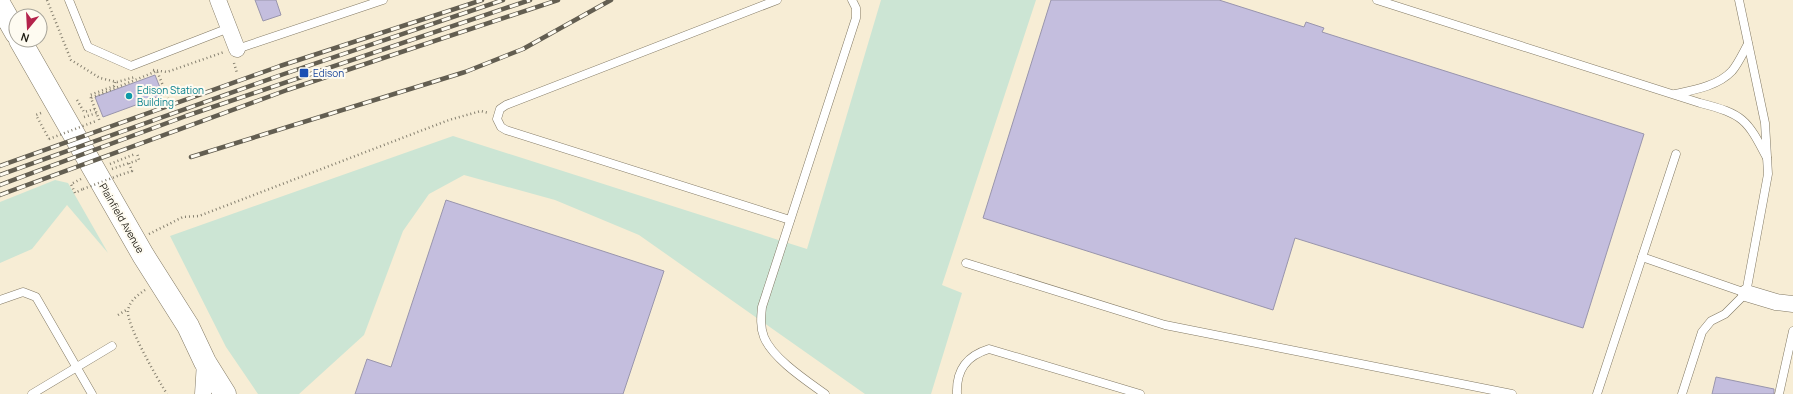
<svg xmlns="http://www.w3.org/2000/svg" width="1793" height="394" viewBox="0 0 1793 394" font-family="Manrope,sans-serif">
  <rect width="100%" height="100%" fill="#f7edd5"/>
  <!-- green -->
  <g fill="#cce5d4">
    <path d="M881 0H1036L942 285 962 293 931 394H865L639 235 555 200 464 175 429 194 403 231 364 335 299 394H258L226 347 170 236 453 136 807 249Z"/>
    <path d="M55 180 68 183 108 253 67 205 32 249 0 263V202Z"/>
  </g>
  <!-- building -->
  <g fill="#c4bede" stroke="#9995ac">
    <path d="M255 0H276L281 15 263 21Z"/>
    <path d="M1051 0H1219L1304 27 1306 22 1324 28 1322 32 1644 134 1583 328 1295 238 1273 310 983 218Z"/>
    <path d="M155 75 163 95 103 117 95 97Z"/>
    <path d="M446 200 664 271 623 394H355L367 359 391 367Z"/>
    <path d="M1716 377 1774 389V394H1712Z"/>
  </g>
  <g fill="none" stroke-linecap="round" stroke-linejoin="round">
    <!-- service casing -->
    <g stroke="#827964" stroke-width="9">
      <g id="service">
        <path d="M69 0 88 47 131 66 229 28"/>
        <path d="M777 0 506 105 500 109 497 119 501 127 506 130 790 220"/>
        <path d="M1377 0 1700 103C1743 114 1747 119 1767 158"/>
        <path d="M237 49 383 0"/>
        <path d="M1675 94C1694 90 1718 86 1732 71 1738 64 1743 53 1748 44"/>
        <path d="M1642 257 1746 293"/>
        <path d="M966 263 1165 325 1512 394"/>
        <path d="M0 300 23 292 36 297 92 394"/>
        <path d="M32 394 112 346"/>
        <path d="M825 394C807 381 772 358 764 337 760 327 761 317 762 307L856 18V8L852 0"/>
        <path d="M957 394C956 370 966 356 989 349L1140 394"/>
        <path d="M1597 394 1676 154"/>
        <path d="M1682 394 1702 332 1711 321 1725 314 1746 293 1768 174 1765 123 1739 0"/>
        <path d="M1779 394 1793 331"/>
      </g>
    </g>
    <!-- minor casing -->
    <g stroke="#827964" stroke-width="17">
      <g id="minor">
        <path d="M218 0 237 49"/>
        <path d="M1746 293 1776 302 1793 304"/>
        <path d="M203 394 205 362"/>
      </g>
    </g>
    <!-- secondary casing -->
    <g stroke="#827964" stroke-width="23">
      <g id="secondary">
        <path d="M0 5 16 33"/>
        <path d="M20 40 143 255 188 326 205 362 225 394"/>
      </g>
    </g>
    <!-- path -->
    <g stroke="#868070" stroke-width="2.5" stroke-dasharray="1 3" stroke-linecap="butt">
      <path d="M47 0 71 60 100 78 117 82 135 77"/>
      <path d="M234 63 237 73"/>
      <path d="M153 70 167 72 224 52"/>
      <path d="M91 98 90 95 114 86 115 82"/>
      <path d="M77 100 84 112 95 109 100 122"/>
      <path d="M95 109 91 98 157 71 168 98"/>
      <path d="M41 113 36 115 49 139"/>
      <path d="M84 117 97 113"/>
      <path d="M110 164 135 154"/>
      <path d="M112 169 129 163"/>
      <path d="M120 175 132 171 129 163 139 160 137 153"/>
      <path d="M81 179 71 184 75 193 83 189"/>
      <path d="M149 234 183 217 199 216 449 120 481 111 489 113"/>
      <path d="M145 290C138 295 129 301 128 311 126 324 158 380 167 394"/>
      <path d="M118 315 128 309"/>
    </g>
    <!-- service -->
    <use href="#service" stroke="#fff" stroke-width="8"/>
    <!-- minor -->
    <use href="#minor" stroke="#fff" stroke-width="16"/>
    <!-- secondary -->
    <use href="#secondary" stroke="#fff" stroke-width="22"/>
    <!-- rail casing -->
    <g stroke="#635e51" stroke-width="4.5">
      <g id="rail">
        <path d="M191 157 465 72 523 49 611 0"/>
        <path d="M0 166 280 66 482 0"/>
        <path d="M0 175 284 74 503 0"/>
        <path d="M0 185 186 116 530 0"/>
        <path d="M0 195 287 90 558 0"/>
      </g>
    </g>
    <!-- rail -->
    <use href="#rail" stroke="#fefbf1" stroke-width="3" stroke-dasharray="9" stroke-linecap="butt"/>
    <!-- path-bridge -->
    <g stroke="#868070" stroke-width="2.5" stroke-dasharray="1 3" stroke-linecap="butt">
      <path d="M49 139 96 121"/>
      <path d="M83 189 120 175"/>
    </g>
  </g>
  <!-- markers -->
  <rect fill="#1a4fb4" stroke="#fefbf1" stroke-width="1.5" x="299" y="68" width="10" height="10" rx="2"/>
  <circle fill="#0f9aa8" stroke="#fefbf1" stroke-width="1.5" cx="129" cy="96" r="4"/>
  <g text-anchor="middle" stroke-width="4" stroke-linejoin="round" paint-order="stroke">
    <!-- transit labels -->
    <g font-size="10" fill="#164399" stroke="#fefbf1" text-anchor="start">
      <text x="313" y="77">Edison</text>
    </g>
    <!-- culture labels -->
    <g font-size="10" fill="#0d838f" stroke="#fefbf1" text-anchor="start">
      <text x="137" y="94">Edison Station<tspan x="137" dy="12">Building</tspan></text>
    </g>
    <!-- street labels -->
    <g font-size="10" fill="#211e15" stroke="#fefbf1">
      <text transform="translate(122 218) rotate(60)" y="4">Plainfield Avenue</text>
    </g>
  </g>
  <!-- north arrow -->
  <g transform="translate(28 28) rotate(198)"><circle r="19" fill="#fefbf1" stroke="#a6a399"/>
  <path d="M0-3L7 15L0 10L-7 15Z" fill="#b4234c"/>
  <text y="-6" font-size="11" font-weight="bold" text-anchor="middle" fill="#211e15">N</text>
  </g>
</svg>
